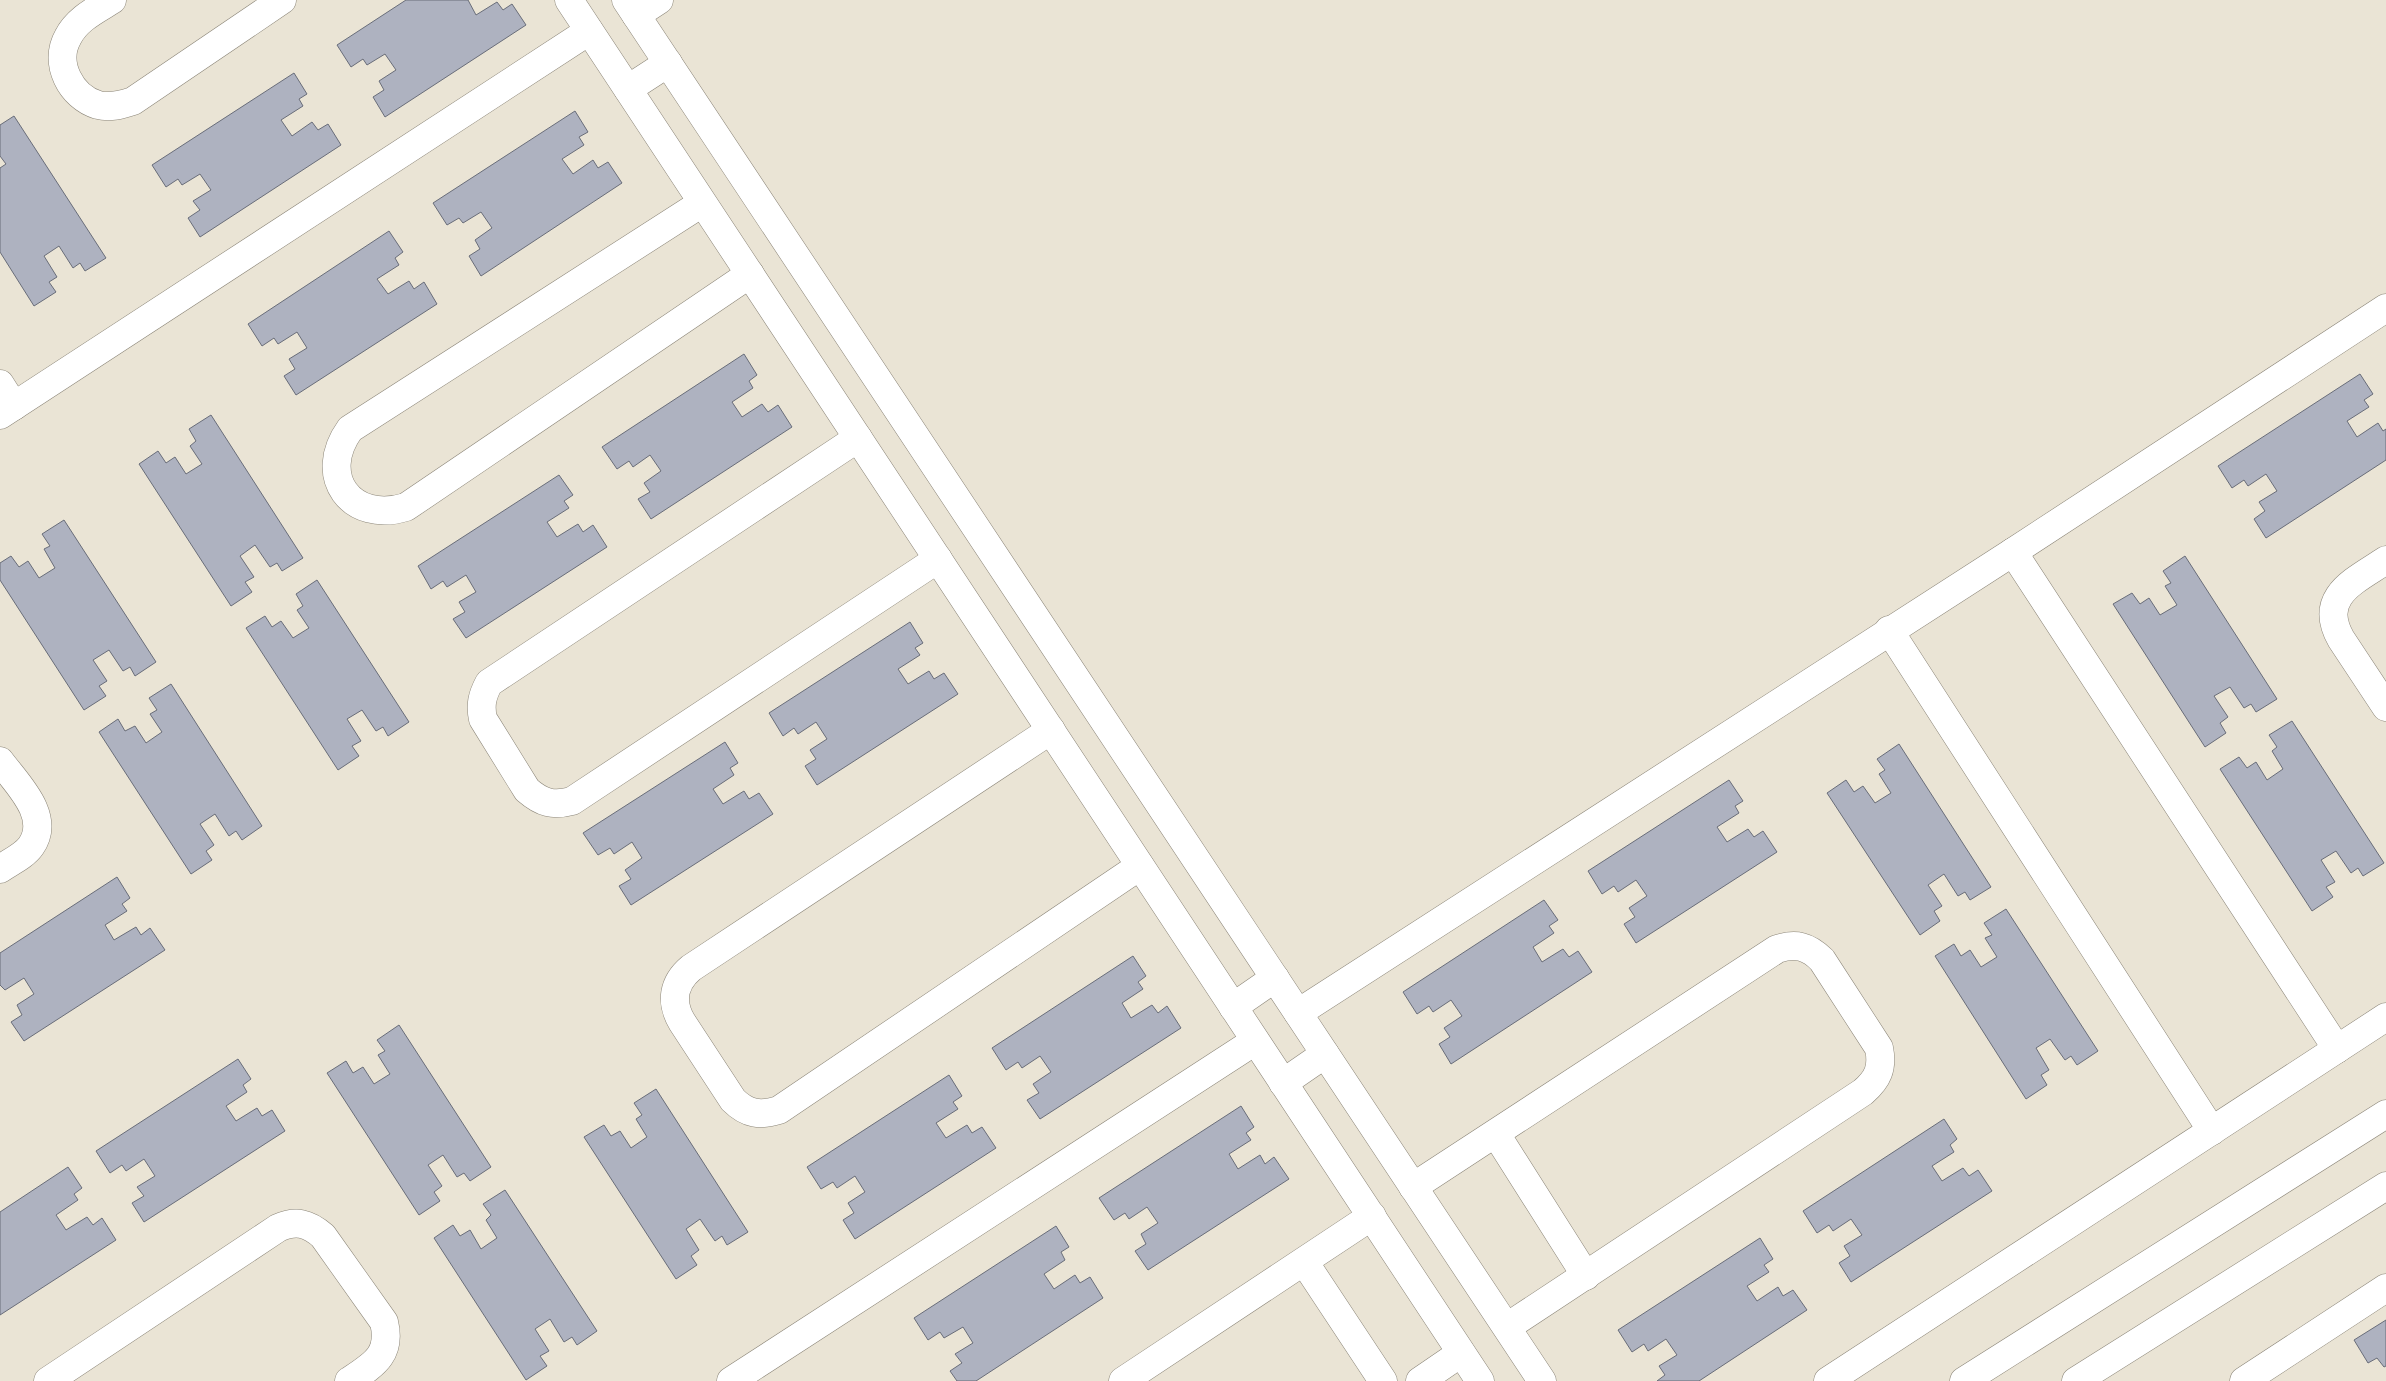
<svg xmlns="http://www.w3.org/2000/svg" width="2386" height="1381" viewBox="0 0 2386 1381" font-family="'Sofia Sans Condensed',sans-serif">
  <rect width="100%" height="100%" fill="#eae4d5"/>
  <!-- building -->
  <g fill="#aeb2c0" stroke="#696d79">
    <path d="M406 0H468L476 15 497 2 503 10 512 4 526 25 385 117 373 97 384 90 379 81 396 70 385 54 367 65 363 59 351 67 337 45Z"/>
    <path d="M294 73 307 94 299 99 303 106 281 120 292 136 312 122 318 130 328 124 341 145 200 237 188 218 200 210 193 201 211 190 200 174 182 185 178 179 166 187 152 165Z"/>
    <path d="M575 111 588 132 579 137 584 145 562 159 573 174 593 160 598 168 608 162 622 183 481 276 469 256 480 249 475 240 492 228 481 212 463 223 459 218 447 225 433 203Z"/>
    <path d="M14 116 106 258 85 271 80 263 73 268 59 246 44 256 57 277 49 282 56 292 34 306 0 252V168L6 164 0 156V125Z"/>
    <path d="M389 231 403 252 395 258 399 265 377 279 388 294 409 281 414 289 424 282 437 304 296 395 284 376 295 369 289 359 307 348 297 332 278 344 274 338 262 346 248 324Z"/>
    <path d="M744 354 757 375 749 381 753 388 732 402 742 417 762 404 768 412 778 405 792 427 651 519 638 499 650 492 644 483 661 471 650 455 633 467 629 461 617 469 602 447Z"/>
    <path d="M2360 374 2373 394 2364 400 2369 407 2347 421 2357 437 2378 423 2383 431 2386 429V460L2266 538 2254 519 2265 511 2259 502 2277 491 2266 474 2248 486 2244 480 2232 488 2218 466Z"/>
    <path d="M211 415 303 558 282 571 277 563 270 567 255 545 240 556 254 577 245 582 252 592 231 606 139 464 158 451 166 463 175 457 186 474 202 464 190 446 196 441 189 429Z"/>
    <path d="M559 475 573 495 564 501 569 508 547 522 557 537 578 524 583 532 593 525 607 547 466 638 453 619 465 612 459 602 476 592 466 575 447 587 443 581 431 589 418 566Z"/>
    <path d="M64 520 156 662 135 676 130 667 123 671 109 650 93 660 107 681 99 686 106 696 84 710 0 580V563L11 556 19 567 28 561 39 578 55 568 44 549 50 546 42 534Z"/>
    <path d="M2185 556 2277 699 2256 712 2251 704 2244 708 2230 687 2214 696 2228 717 2220 723 2226 733 2205 747 2113 604 2132 593 2140 604 2149 598 2160 615 2177 605 2165 586 2171 583 2163 571Z"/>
    <path d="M317 580 409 722 388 736 383 727 376 731 362 710 347 719 361 741 352 746 359 756 338 770 246 628 265 616 272 627 281 621 293 638 309 628 297 610 303 606 296 594Z"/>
    <path d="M910 622 923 643 915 648 920 655 898 669 908 684 929 671 934 679 944 673 958 694 817 785 805 766 816 759 810 750 827 739 816 722 798 734 794 728 783 736 769 713Z"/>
    <path d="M171 684 262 826 242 840 236 831 229 836 215 814 200 824 214 845 206 851 212 860 191 874 99 732 118 719 125 731 135 726 146 743 162 732 150 714 157 710 149 698Z"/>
    <path d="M2292 721 2384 863 2363 876 2358 868 2351 873 2336 851 2321 860 2335 882 2326 887 2333 897 2312 911 2220 769 2239 757 2247 768 2256 762 2267 780 2283 769 2272 751 2277 747 2269 735Z"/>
    <path d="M725 742 738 763 730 768 734 775 713 789 723 804 744 791 749 799 759 793 773 814 631 905 619 886 631 879 625 870 642 858 632 842 614 854 610 848 598 855 583 833Z"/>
    <path d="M1899 744 1991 887 1970 900 1965 892 1958 896 1944 874 1928 885 1942 906 1934 911 1940 921 1920 935 1827 793 1846 780 1854 792 1863 786 1875 803 1891 793 1879 774 1885 770 1877 759Z"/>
    <path d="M1729 780 1743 801 1735 806 1739 813 1717 827 1727 842 1748 829 1754 837 1763 831 1777 852 1636 943 1624 924 1635 917 1629 908 1647 896 1636 880 1618 892 1614 886 1602 894 1588 871Z"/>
    <path d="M117 877 130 898 122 904 127 911 105 925 114 940 136 927 141 935 150 928 165 950 24 1041 11 1022 22 1015 17 1005 34 994 24 978 5 990 0 985V953Z"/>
    <path d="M1544 900 1558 920 1549 926 1554 933 1533 947 1542 962 1563 949 1569 957 1578 951 1592 972 1451 1064 1439 1044 1450 1037 1444 1028 1462 1016 1451 1000 1433 1012 1429 1006 1417 1014 1403 992Z"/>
    <path d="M2006 909 2098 1051 2077 1065 2071 1056 2065 1060 2050 1039 2036 1048 2049 1070 2041 1075 2047 1085 2026 1099 1935 956 1954 944 1961 956 1970 950 1981 967 1997 957 1985 938 1992 935 1984 923Z"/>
    <path d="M1133 956 1146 976 1138 982 1143 989 1122 1003 1131 1018 1152 1005 1158 1013 1167 1006 1181 1028 1040 1119 1027 1100 1039 1093 1033 1084 1051 1072 1040 1056 1022 1068 1018 1062 1006 1070 992 1048Z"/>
    <path d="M399 1025 491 1167 470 1181 464 1173 457 1177 443 1155 428 1165 442 1186 434 1192 440 1201 419 1215 327 1073 346 1061 353 1073 363 1067 374 1084 390 1074 378 1055 385 1051 377 1040Z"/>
    <path d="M238 1059 251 1079 243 1085 247 1092 226 1106 236 1121 257 1108 262 1116 272 1110 285 1131 144 1222 132 1203 144 1196 137 1187 155 1176 144 1159 126 1171 122 1165 110 1173 96 1151Z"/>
    <path d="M949 1075 962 1096 953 1102 958 1109 936 1123 946 1138 967 1125 972 1133 982 1127 996 1148 855 1239 843 1220 854 1213 848 1203 865 1192 855 1176 837 1188 833 1182 821 1189 807 1167Z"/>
    <path d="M656 1089 748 1232 727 1245 722 1236 715 1241 700 1219 686 1229 699 1250 691 1256 697 1265 676 1279 584 1137 604 1125 611 1136 620 1131 631 1148 647 1137 636 1119 642 1115 634 1103Z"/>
    <path d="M1241 1106 1254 1127 1246 1133 1251 1140 1229 1154 1238 1169 1260 1155 1265 1164 1274 1157 1289 1179 1148 1270 1135 1251 1146 1244 1141 1234 1158 1223 1147 1207 1129 1219 1125 1213 1114 1220 1099 1198Z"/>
    <path d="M1944 1119 1957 1139 1950 1145 1954 1152 1932 1166 1942 1181 1963 1168 1969 1176 1978 1170 1992 1191 1851 1282 1839 1263 1850 1256 1844 1246 1862 1235 1851 1219 1833 1231 1829 1225 1817 1233 1803 1211Z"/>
    <path d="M68 1167 82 1188 74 1194 78 1200 56 1215 66 1230 87 1217 93 1225 102 1218 116 1240 0 1315V1212Z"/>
    <path d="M505 1190 597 1331 577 1345 572 1337 564 1342 550 1319 535 1329 549 1351 540 1356 547 1366 526 1380 434 1238 453 1225 460 1236 470 1230 481 1249 497 1238 486 1220 491 1215 483 1204Z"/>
    <path d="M1056 1226 1069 1247 1061 1252 1065 1260 1044 1274 1054 1289 1075 1275 1080 1283 1090 1277 1103 1298 976 1381H957L950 1371 962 1363 955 1354 973 1343 963 1327 944 1338 940 1332 928 1340 914 1318Z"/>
    <path d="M1760 1238 1773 1259 1764 1265 1769 1272 1747 1286 1757 1301 1778 1287 1783 1296 1793 1290 1807 1310 1699 1381H1657L1665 1375 1659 1366 1677 1355 1666 1339 1648 1351 1644 1344 1632 1352 1618 1330Z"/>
    <path d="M2386 1320V1366L2384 1367 2377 1358 2368 1363 2354 1340Z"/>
  </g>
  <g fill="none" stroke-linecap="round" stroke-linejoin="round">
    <!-- minor casing -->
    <g stroke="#8c8679" stroke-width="29">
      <g id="minor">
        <path d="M112 0C96 10 77 19 68 37 53 63 71 97 98 105 110 108 121 105 133 101L282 0"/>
        <path d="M569 0 1480 1381"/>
        <path d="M626 0 1542 1381"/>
        <path d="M636 15 659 0"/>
        <path d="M628 89 668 63"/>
        <path d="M702 203 350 429C316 476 351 524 406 507L750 274"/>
        <path d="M0 384 14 406"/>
        <path d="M0 415 589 31"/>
        <path d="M858 438 489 683C482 696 480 705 483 719L527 790C542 803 553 806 572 801L938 559"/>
        <path d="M2013 552 2337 1049"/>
        <path d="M2386 560C2355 581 2317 596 2341 639L2386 707"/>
        <path d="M1889 630 2212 1131"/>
        <path d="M1051 730 691 968C673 983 670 1002 682 1022L733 1100C747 1114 760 1116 779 1110L1140 866"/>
        <path d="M0 761C16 783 52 816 31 846 24 856 10 862 0 869"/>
        <path d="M1233 1007 1275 978"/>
        <path d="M1298 1013 2013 552 2386 308"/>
        <path d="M1283 1083 1325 1054"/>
        <path d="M1496 1134 1586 1276"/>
        <path d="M1413 1187 1777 949C1796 943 1808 946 1822 960L1879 1048C1883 1068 1878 1079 1863 1092L1507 1327"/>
        <path d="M1305 1263 1383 1381"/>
        <path d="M48 1381 278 1228C296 1220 308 1223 323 1236L384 1322C392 1355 373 1365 349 1381"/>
        <path d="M731 1381 1255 1041"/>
        <path d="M1123 1381 1372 1216"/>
        <path d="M1420 1381 1461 1353"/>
        <path d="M1828 1381 2386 1017"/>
        <path d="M2244 1381 2386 1288"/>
      </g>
    </g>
    <!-- tertiary casing -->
    <g stroke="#8c8679" stroke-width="29">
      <g id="tertiary">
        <path d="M1964 1381 2386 1114"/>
        <path d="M2076 1381 2386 1186"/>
      </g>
    </g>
    <!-- minor -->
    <use href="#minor" stroke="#fff" stroke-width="28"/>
    <!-- tertiary -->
    <use href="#tertiary" stroke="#fff" stroke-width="28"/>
  </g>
</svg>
